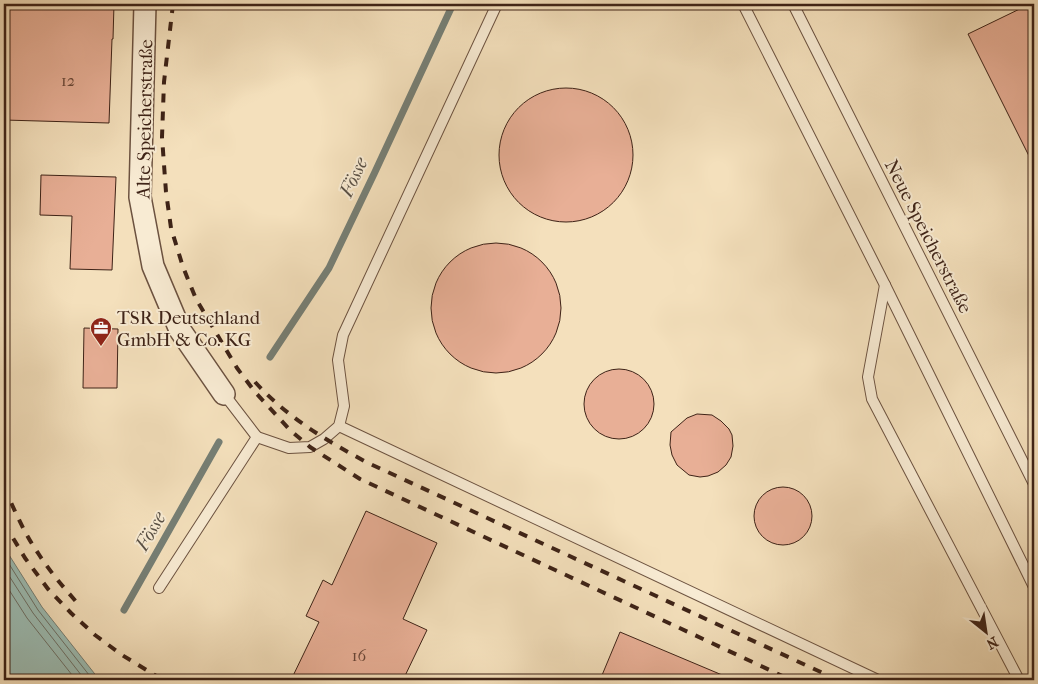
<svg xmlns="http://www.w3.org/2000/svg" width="1038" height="684" viewBox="0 0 1038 684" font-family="'IM FELL French Canon',serif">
  <rect width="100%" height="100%" fill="#f4e0bc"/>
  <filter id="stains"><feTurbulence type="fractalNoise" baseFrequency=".004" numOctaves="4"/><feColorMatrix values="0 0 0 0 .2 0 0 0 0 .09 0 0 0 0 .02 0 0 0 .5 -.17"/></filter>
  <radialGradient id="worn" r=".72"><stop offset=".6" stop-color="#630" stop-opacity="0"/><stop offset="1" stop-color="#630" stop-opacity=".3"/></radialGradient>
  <!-- water -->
  <path fill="#9cbdb4" stroke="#767f75" d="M4 547 42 607 98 678 103 680H4Z"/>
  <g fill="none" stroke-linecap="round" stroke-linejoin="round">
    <!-- shore -->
    <g stroke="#6d7066" stroke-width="1">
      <path d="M4 556 38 610 93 680"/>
      <path d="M4 568 33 613 85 680"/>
      <path d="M4 582 27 618 76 680"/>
    </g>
    <!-- stream -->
    <g stroke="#767f75" stroke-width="7">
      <path d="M270 357 329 268 374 174 453 4"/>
      <path d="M124 610 219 442"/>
    </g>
  </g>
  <!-- building -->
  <g fill="#e8af96" stroke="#3e2317">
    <path d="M4 4H114L113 39H112L109 123 4 120Z"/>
    <path d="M1030 4H1034V166L968 34Z"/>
    <circle cx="566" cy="155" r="67"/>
    <path d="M41 175 116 177 112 270 70 269 72 216 40 215Z"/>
    <circle cx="496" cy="308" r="65"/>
    <path d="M84 328 118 329 117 388H83Z"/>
    <circle cx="619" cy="404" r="35"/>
    <path d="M697 414 712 415 721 421 729 429 732 435 733 446 731 457 726 465 718 472 708 476 700 477 689 475 677 465 672 455 670 445 671 432 687 418Z"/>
    <circle cx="783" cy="516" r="29"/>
    <path d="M366 511 437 543 403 619 427 630 403 680H291L319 622 306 616 323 580 332 585Z"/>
    <path d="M620 632 734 680H600Z"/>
  </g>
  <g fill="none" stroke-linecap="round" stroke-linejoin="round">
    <!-- lane casing -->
    <g stroke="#6c5240" stroke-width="12">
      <g id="lane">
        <path d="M743 4 885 285 1034 587"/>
        <path d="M793 4 1034 484"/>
        <path d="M885 285 868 377 872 399 1019 680"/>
        <path d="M339 426 878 680"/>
        <path d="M257 437 289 448 310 447 324 439 339 426 344 406 338 360 343 335 497 4"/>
        <path d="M159 588 257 437 224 394"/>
      </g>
    </g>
    <!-- street casing -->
    <g stroke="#6c5240" stroke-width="24">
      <path id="street" d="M145 4 140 197 153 266 180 330 224 394"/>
    </g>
    <!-- lane -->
    <use href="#lane" stroke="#f8ebd3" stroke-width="10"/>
    <!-- street -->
    <use href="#street" stroke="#f8ebd3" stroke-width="21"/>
    <!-- rail -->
    <g stroke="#3e2317" stroke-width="4" stroke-dasharray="9 9" stroke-linecap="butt">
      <path d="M173 4 164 82 162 137 166 192 171 228 183 267 196 299 237 368 255 392 290 430 310 447 360 479 791 680"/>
      <path d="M255 382C288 418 324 439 366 462L838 680"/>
      <path d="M4 487C14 509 24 533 38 553 50 572 65 589 80 606"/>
      <path d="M4 523 25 558 48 589 71 613 95 635 122 655 163 680"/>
    </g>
  </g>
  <!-- icons -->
  <defs>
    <g id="office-pin" transform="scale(1.125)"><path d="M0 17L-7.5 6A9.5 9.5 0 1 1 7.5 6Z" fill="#8f2418" stroke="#f8ebd3"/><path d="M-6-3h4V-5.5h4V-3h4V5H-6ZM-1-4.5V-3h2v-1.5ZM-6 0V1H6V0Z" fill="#fff"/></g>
  </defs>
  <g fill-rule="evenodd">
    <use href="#office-pin" x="101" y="328"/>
  </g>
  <g text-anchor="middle" stroke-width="4" stroke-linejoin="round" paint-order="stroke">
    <!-- number labels -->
    <g font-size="16" fill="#684637">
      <text x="68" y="86">12</text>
      <text x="359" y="661">16</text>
    </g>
    <!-- street labels -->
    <g font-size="19" fill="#3e2317" stroke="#f8ebd3">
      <text transform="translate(144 119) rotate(-89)" y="7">Alte Speicherstraße</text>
      <text transform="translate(929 236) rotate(63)" y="7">Neue Speicherstraße</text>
    </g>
    <!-- poi labels -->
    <g font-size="19" fill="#3e2317" stroke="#f8ebd3" text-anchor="start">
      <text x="117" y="324">TSR Deutschland<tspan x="117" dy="22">GmbH &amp; Co. KG</tspan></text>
    </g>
    <!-- water labels -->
    <g font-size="20" font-style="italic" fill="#5a5146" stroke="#f8ebd3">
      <text transform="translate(353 177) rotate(-65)" y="7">Fösse</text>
      <text transform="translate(150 531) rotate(-60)" y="7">Fösse</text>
    </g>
  </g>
  <!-- margin -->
  <rect width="1038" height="684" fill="none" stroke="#f4e0bc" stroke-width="20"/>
  <rect x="5" y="5" width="1028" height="674" fill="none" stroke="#3e2317" stroke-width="2.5"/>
  <rect x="10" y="10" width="1018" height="664" fill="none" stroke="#3e2317"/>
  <!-- north arrow -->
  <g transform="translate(986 632) rotate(150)" stroke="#f8ebd3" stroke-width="4" paint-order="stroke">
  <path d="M0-4L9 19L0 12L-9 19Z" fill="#3e2317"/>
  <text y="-8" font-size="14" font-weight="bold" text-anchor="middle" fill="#3e2317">N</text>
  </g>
  <rect width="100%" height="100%" filter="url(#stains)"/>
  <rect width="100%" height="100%" fill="url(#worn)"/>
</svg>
